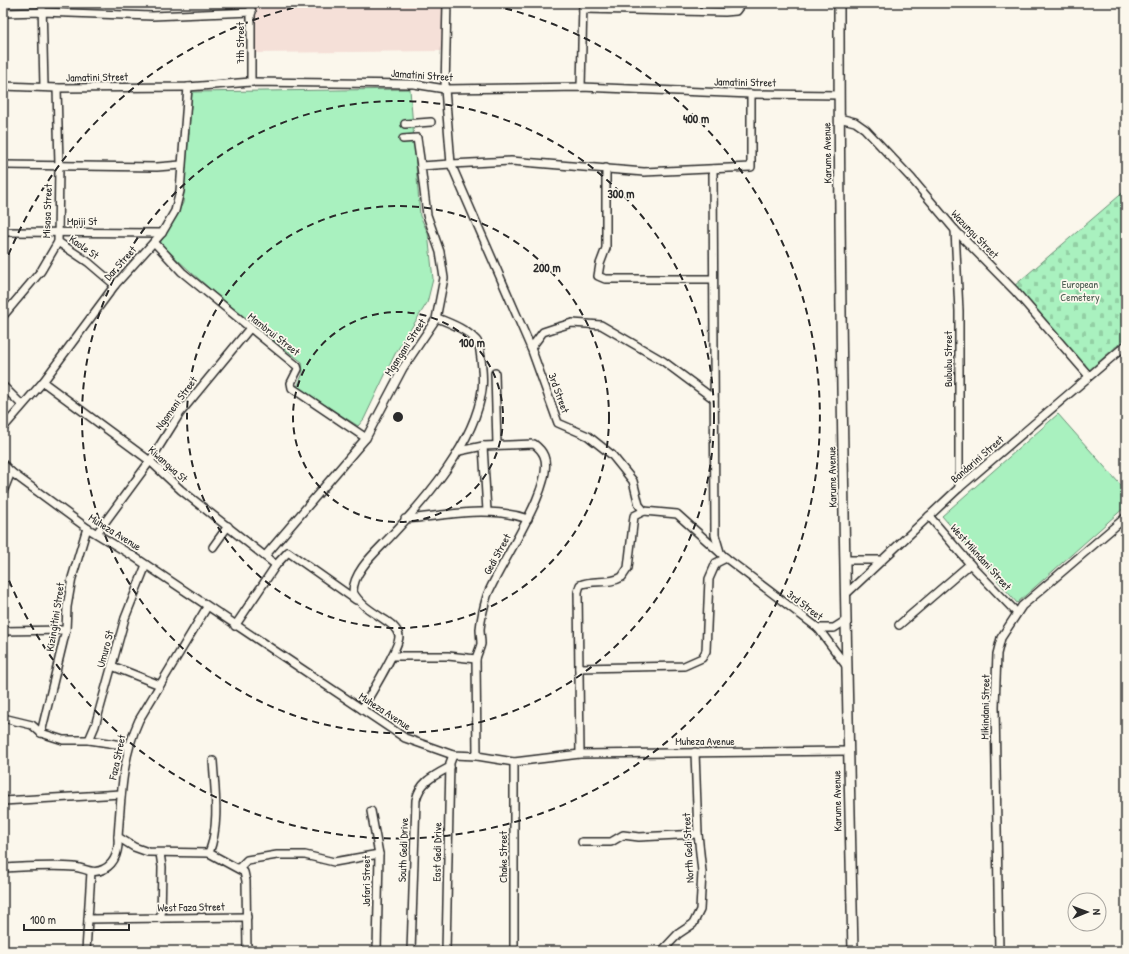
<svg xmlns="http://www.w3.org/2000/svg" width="1129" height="954" viewBox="0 0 1129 954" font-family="'Patrick Hand',sans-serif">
  <defs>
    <pattern id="cemetery-stones" width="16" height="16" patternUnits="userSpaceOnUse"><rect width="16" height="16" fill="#a9f1bf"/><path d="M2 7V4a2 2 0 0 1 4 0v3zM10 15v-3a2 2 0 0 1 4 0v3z" fill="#92cfa4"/></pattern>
  </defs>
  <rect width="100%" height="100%" fill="#fbf7ec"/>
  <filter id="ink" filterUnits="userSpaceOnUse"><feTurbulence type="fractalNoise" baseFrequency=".025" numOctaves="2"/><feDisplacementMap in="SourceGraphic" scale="8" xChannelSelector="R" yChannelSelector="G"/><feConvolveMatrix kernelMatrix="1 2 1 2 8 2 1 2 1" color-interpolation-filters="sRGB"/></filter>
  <g filter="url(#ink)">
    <!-- built -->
    <path fill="#f5e0d8" d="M254 3H444L443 51 254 53Z"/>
    <!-- cemetery -->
    <path fill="url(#cemetery-stones)" stroke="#6a8e75" d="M1126 190V338L1088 371 1014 286Z"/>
    <!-- garden -->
    <g fill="#a9f1bf" stroke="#6a8e75">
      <path d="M410 89 420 216 428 233 433 279 427 303 395 354 364 419 358 426 297 387 303 373 302 362C252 325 204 286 160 243L183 203 192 92Z"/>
      <path d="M1058 414 1126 491V506L1017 603 942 516Z"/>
    </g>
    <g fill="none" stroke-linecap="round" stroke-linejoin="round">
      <!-- minor casing -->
      <g stroke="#2b2b2b" stroke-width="10">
        <g id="minor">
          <path d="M42 3 44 87"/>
          <path d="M583 9 725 12 736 11 742 3"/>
          <path d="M3 13 42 12 152 16 252 12"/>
          <path d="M251 82V3"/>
          <path d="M3 86 57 88 188 87 251 82 414 84 445 89 581 87 751 94 839 95"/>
          <path d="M581 87 583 3"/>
          <path d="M839 118 855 122 865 129 912 179 955 230 1015 291 1089 376"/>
          <path d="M405 124 431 122"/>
          <path d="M403 139 417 138 421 166"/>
          <path d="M451 164 531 348 558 423 588 436 612 455 633 481 639 505 644 511 677 514 726 558 818 628 847 667"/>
          <path d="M451 164 511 161 644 172 751 167V94"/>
          <path d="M3 165 157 167 181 165"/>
          <path d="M606 168V248L600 264 598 276 605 279H713"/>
          <path d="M713 169 715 535 720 552"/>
          <path d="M955 230 959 311V488"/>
          <path d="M3 232 162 233"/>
          <path d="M58 242 88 262 115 285"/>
          <path d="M154 242 182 272 297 366 298 369 291 383 292 388 366 438"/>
          <path d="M3 316 41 271 58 242 59 165 57 88"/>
          <path d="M531 348 543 332 555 328 572 323 601 325 663 361 714 399"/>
          <path d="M495 373 497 445"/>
          <path d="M43 382 150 461 181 490 276 565"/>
          <path d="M3 386 22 405"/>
          <path d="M3 428 43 382 115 285 162 233 175 211 180 191 188 87"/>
          <path d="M483 446 487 511"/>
          <path d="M459 451 483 446 534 444C538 447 542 451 544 456 556 485 498 566 487 596 484 606 481 619 480 629 480 634 481 639 481 644 480 649 477 654 476 659L477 756"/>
          <path d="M3 464 11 472 87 528 133 556 405 738 453 755 477 756 514 762 580 754 848 751"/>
          <path d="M3 492 11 472"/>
          <path d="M929 516 970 564 1017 613"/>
          <path d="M405 519C445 516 488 505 528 519"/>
          <path d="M97 533 150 461 180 413 250 328"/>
          <path d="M213 547 228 526"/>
          <path d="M265 556 366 438 403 368 436 319 444 278 440 252 427 215 421 166 451 164 445 89 447 3"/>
          <path d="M845 560H880"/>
          <path d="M846 594 959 488 1126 345"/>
          <path d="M207 607 139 720C122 757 121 797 118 837L134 847 148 852 209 853 244 872 246 881 247 951"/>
          <path d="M899 625 970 564"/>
          <path d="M235 626 276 565 288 552 356 600"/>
          <path d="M818 628H834L845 621"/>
          <path d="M3 631 66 630"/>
          <path d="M392 656H448L476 659"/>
          <path d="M112 666 160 685"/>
          <path d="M579 668 684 666 702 658 706 651 709 579 716 563 726 558"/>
          <path d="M362 709C369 697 400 647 399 636 397 628 391 624 385 620 373 612 360 605 353 592 353 571 376 552 390 537 425 500 475 443 482 390 484 375 481 359 479 344 471 331 450 323 437 318"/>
          <path d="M3 718 32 725 41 733 63 740H89L129 746"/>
          <path d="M41 733 66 630 67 607 72 578 87 528"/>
          <path d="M89 740 95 726 125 618 146 565"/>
          <path d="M580 754 578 592 580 585C593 579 609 585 622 577L628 568 634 516 644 511"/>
          <path d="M3 801 121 794"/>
          <path d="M371 811 379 854 377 951"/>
          <path d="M582 842H611L623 835 639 837 698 834"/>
          <path d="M160 853 162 867 161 918"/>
          <path d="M209 853C220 824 215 792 213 761"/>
          <path d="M3 868C27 867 51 865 74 867 85 868 93 875 104 869 116 863 119 849 118 837"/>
          <path d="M239 868 247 860 277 855H305L334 862 379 854"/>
          <path d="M88 919 247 917"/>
          <path d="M86 951 91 872"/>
          <path d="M411 951 416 800C420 782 433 776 450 767"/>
          <path d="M446 951 450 763 453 755"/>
          <path d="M514 951V762"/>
          <path d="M662 951 678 934 693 924 700 910 702 872 698 834 695 752"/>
          <path d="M999 951 995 706 997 654 1001 638 1022 606 1126 517"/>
        </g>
      </g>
      <!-- major casing -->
      <g stroke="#2b2b2b" stroke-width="12">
        <path id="major" d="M839 3C839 319 846 635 853 951"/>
      </g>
      <!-- minor -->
      <use href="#minor" stroke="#fbf7ec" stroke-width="7"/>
      <!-- major -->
      <use href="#major" stroke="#fbf7ec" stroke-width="9"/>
    </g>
  </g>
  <!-- distance rings -->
  <g fill="none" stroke="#2b2b2b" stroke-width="2" stroke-dasharray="7 5">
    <circle cx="398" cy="417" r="105"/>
    <circle cx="398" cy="417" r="211"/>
    <circle cx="398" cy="417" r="316"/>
    <path d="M4 266A422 422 0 0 1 314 3M482 3A422 422 0 1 1 4 568"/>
  </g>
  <g text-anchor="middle" stroke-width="3.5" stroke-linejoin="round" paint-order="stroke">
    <!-- street labels -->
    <g font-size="11" fill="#2b2b2b" stroke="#fbf7ec">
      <text transform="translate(240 43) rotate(-90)" y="4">7th Street</text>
      <text transform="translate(422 75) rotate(4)" y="4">Jamatini Street</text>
      <text transform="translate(97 77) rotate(-1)" y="4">Jamatini Street</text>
      <text transform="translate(745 82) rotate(1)" y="4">Jamatini Street</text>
      <text transform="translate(827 153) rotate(-91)" y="4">Karume Avenue</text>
      <text transform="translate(47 211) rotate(-88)" y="4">Misasa Street</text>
      <text x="82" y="225">Mpiji St</text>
      <text transform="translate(975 234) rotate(46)" y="4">Wazungu Street</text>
      <text transform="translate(84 247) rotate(35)" y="4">Kaole St</text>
      <text transform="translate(120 263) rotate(-48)" y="4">Dar Street</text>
      <text transform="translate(274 334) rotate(38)" y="4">Mambrui Street</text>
      <text transform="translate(405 347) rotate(-57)" y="4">Mgangani Street</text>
      <text transform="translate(948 359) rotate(-90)" y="4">Bububu Street</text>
      <text transform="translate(559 393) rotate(70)" y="4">3rd Street</text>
      <text transform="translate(176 403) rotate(-54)" y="4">Ngomeni Street</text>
      <text transform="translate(977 459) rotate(-41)" y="4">Bandarini Street</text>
      <text transform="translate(168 464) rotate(42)" y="4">Kiwangwa St</text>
      <text transform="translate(832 477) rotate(-91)" y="4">Karume Avenue</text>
      <text transform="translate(115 532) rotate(32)" y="4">Muheza Avenue</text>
      <text transform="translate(497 554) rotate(-61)" y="4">Gedi Street</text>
      <text transform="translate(981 557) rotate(48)" y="4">West Mikndani Street</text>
      <text transform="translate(805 605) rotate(37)" y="4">3rd Street</text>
      <text transform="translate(55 617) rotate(-81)" y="4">Kizingitini Street</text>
      <text transform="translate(105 649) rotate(-75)" y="4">Umuro St</text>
      <text transform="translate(985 707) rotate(-89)" y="4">Mikindani Street</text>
      <text transform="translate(385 711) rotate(33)" y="4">Muheza Avenue</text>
      <text x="705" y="745">Muheza Avenue</text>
      <text transform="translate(117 757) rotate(-78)" y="4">Faza Street</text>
      <text transform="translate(837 801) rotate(-91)" y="4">Karume Avenue</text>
      <text transform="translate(688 848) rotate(-93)" y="4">North Gedi Street</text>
      <text transform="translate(403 850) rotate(-88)" y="4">South Gedi Drive</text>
      <text transform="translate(437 852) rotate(-89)" y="4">East Gedi Drive</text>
      <text transform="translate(503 857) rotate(-90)" y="4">Chake Street</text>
      <text transform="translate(366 881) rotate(-90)" y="4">Jafari Street</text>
      <text transform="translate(191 907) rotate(-1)" y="4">West Faza Street</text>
    </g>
    <!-- park labels -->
    <g font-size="11" fill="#4a5c50" stroke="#fbf7ec">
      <text x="1080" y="288">European<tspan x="1080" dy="13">Cemetery</tspan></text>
    </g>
  </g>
  <circle cx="398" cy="417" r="6" fill="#2b2b2b" stroke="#fbf7ec" stroke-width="2"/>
  <g font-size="12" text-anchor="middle" font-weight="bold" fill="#2b2b2b" stroke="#fbf7ec" stroke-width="3.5" stroke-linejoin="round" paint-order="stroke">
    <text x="696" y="123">400 m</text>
    <text x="621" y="198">300 m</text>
    <text x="547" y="272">200 m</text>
    <text x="472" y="347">100 m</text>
  </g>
  <!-- margin -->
  <rect width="1129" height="954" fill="none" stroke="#fbf7ec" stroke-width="16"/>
  <rect x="8" y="8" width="1113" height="938" fill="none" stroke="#2b2b2b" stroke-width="1.5" filter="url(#ink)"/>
  <!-- north arrow -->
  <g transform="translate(1087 912) rotate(89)"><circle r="19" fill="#fbf7ec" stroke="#a8a59f"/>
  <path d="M0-3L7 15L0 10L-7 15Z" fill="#2b2b2b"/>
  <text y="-6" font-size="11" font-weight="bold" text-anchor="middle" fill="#2b2b2b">N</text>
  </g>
  <!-- scale -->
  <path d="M24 924v6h105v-6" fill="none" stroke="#2b2b2b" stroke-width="2"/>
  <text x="30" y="924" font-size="12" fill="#2b2b2b" stroke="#fbf7ec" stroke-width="3" paint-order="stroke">100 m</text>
</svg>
